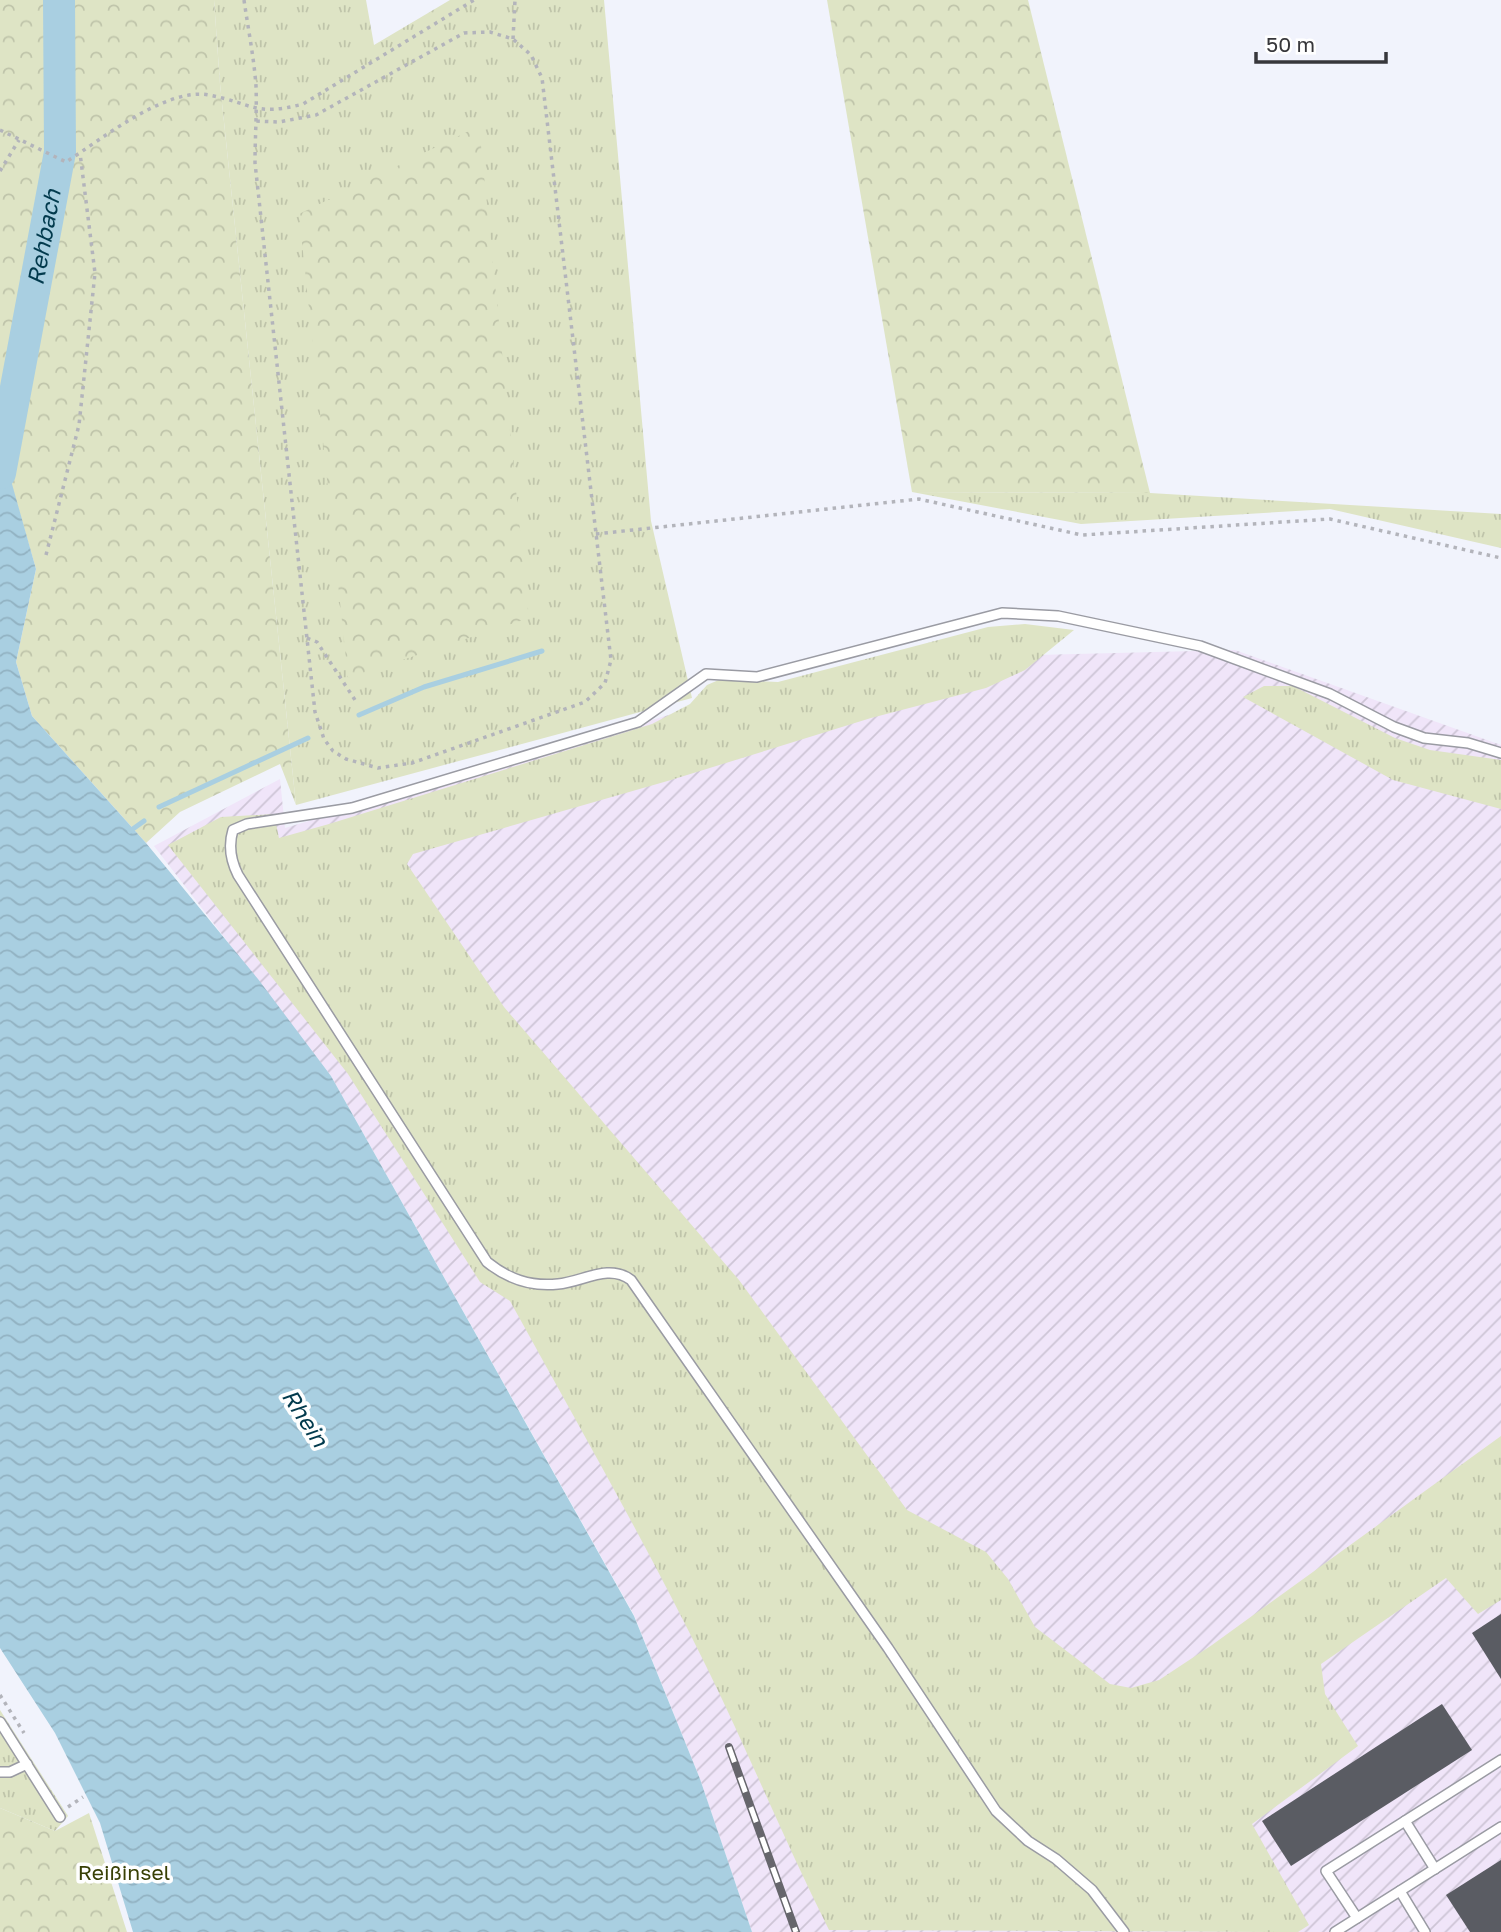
<svg xmlns="http://www.w3.org/2000/svg" width="1501" height="1932" viewBox="0 0 1501 1932" font-family="'Golos Text',sans-serif">
  <defs>
    <pattern id="industrial-furrows" width="10" height="10" patternUnits="userSpaceOnUse" patternTransform="scale(1.75)"><rect width="10" height="10" fill="#f0e5f9"/><path d="M-1 1l2-2M0 10L10 0M9 11l2-2" fill="none" stroke="#cec5d6"/></pattern>
    <pattern id="grass-tufts" width="24" height="20" patternUnits="userSpaceOnUse" patternTransform="scale(1.75)"><rect width="24" height="20" fill="#dee4c5"/><path d="M3 7l-1-3M5 7V3M7 7l1-3M15 17l-1-3M17 17v-4M19 17l1-3" fill="none" stroke="#bfc4aa"/></pattern>
    <pattern id="forest-crowns" width="20" height="18" patternUnits="userSpaceOnUse" patternTransform="scale(1.75)"><rect width="20" height="18" fill="#dee4c5"/><path d="M2 6a3 3 0 1 1 6 0M12 15a3 3 0 1 1 6 0" fill="none" stroke="#bfc4aa"/></pattern>
    <pattern id="water-waves" width="16" height="10" patternUnits="userSpaceOnUse" patternTransform="scale(1.75)"><rect width="16" height="10" fill="#a9cfe1"/><path d="M0 5q4-4 8 0t8 0" fill="none" stroke="#92b2c2"/></pattern>
  </defs>
  <rect width="100%" height="100%" fill="#f1f3fc"/>
  <!-- industrial -->
  <path fill="url(#industrial-furrows)" d="M1235 650 1501 745V1932H752L700 1779 634 1615 331 1076 154 846 280 779 285 828 740 694 959 657Z"/>
  <!-- grass -->
  <g fill="url(#grass-tufts)">
    <path d="M214 0H366L374 45 450 0H604L651 521 692 698 296 805 220 84Z"/>
    <path d="M912 492 1150 493 1501 514V548L1330 509 1081 524Z"/>
    <path d="M1025 624 1074 630 1025 670 986 688 871 718 671 780 413 854 407 864 504 1007 739 1280 907 1510 986 1552 1008 1579 1035 1627 1110 1684 1131 1688 1159 1680 1212 1645 1501 1436V1600L1478 1614 1446 1578 1321 1664 1325 1694 1358 1746 1252 1824 1309 1925 1298 1932 829 1930C786 1844 750 1756 708 1670 647 1545 577 1423 510 1301L480 1282 348 1074 168 845 221 817 274 814 279 838 329 824 652 724 690 704 707 685 721 679 778 682 988 627Z"/>
    <path d="M1264 686H1293L1395 738 1430 750 1501 760V809L1393 780 1243 697Z"/>
    <path d="M0 1710 68 1816 55 1831 0 1808Z"/>
  </g>
  <!-- forest -->
  <g fill="url(#forest-crowns)">
    <path d="M0 0H214L220 84 296 805 280 764 180 812 146 843 32 716 16 662 36 569 2 452 0 454Z"/>
    <path d="M827 0H1028L1150 493 912 492Z"/>
    <path d="M479 126 529 618 348 678 299 214Z"/>
    <path d="M0 1808 55 1831 89 1813 127 1932H0Z"/>
  </g>
  <!-- water -->
  <path fill="url(#water-waves)" d="M3 452 36 569 16 662 32 716 146 843 258 979 331 1076 634 1616 700 1779 752 1932H133L100 1823 55 1733 0 1648V454Z"/>
  <g fill="none" stroke-linecap="round" stroke-linejoin="round">
    <!-- stream -->
    <g stroke="#a9cfe1" stroke-width="5">
      <path d="M359 715 424 687 542 651"/>
      <path d="M159 807 308 738"/>
      <path d="M130 831 144 821"/>
    </g>
    <!-- river -->
    <path stroke="#a9cfe1" stroke-width="32" id="s1" d="M0 473 60 152 59 0"/>
  </g>
  <!-- building -->
  <g fill="#5a5c63">
    <path d="M1501 1614V1679L1472 1633Z"/>
    <path d="M1442 1704 1472 1750 1291 1866 1262 1821Z"/>
    <path d="M1501 1860V1932H1470L1446 1895Z"/>
  </g>
  <g fill="none" stroke-linecap="round" stroke-linejoin="round">
    <!-- service casing -->
    <g stroke="#9a9ba3" stroke-width="12">
      <g id="service">
        <path d="M0 1722 60 1817"/>
        <path d="M0 1772H10L27 1764"/>
        <path d="M1435 1869 1405 1821 1501 1760"/>
        <path d="M1400 1891 1425 1932"/>
        <path d="M1357 1918 1326 1871 1405 1821"/>
        <path d="M1124 1932 1092 1890 1056 1859 1028 1841 996 1811 888 1648 631 1280C609 1263 582 1282 558 1284 530 1287 508 1279 487 1262L238 875C231 861 228 846 233 830L247 824 352 808 638 722 706 674 757 677 1002 613 1058 616 1200 646 1330 694 1394 727 1424 738 1468 743 1501 753"/>
        <path d="M1335 1932 1501 1827"/>
      </g>
    </g>
    <!-- path -->
    <g stroke="#b3b4bb" stroke-width="3.5" stroke-dasharray="3.5 5" stroke-linecap="butt">
      <path d="M244 0C248 28 254 58 256 86 257 112 255 137 255 163L315 712 324 739 333 751 346 759 378 768 412 763 585 702 605 683 611 660 542 78 531 55 513 39 490 32 464 33 316 115 279 122 255 121"/>
      <path d="M513 39 515 0"/>
      <path d="M0 130 66 162C102 139 166 87 209 95 252 103 254 117 303 104L474 0"/>
      <path d="M0 171 19 140"/>
      <path d="M596 534 919 499 1082 535 1330 519 1501 558"/>
      <path d="M46 555 79 425 95 273 80 153"/>
      <path d="M307 638 317 642 357 703"/>
      <path d="M0 1695 24 1733"/>
      <path d="M68 1807 83 1797"/>
    </g>
    <!-- service -->
    <use href="#service" stroke="#fff" stroke-width="9"/>
    <!-- rail casing -->
    <g stroke="#66666c" stroke-width="8">
      <path id="rail" d="M729 1747 796 1932"/>
    </g>
    <!-- rail -->
    <use href="#rail" stroke="#fff" stroke-width="5" stroke-dasharray="16" stroke-linecap="butt"/>
  </g>
  <g text-anchor="middle" stroke-width="7" stroke-linejoin="round" paint-order="stroke">
    <!-- park labels -->
    <g font-size="21" fill="#384005" stroke="#fff">
      <text x="124" y="1880">Reißinsel</text>
    </g>
    <!-- water labels -->
    <g font-size="23" font-style="italic" fill="#023a4d" stroke="#fff">
      <text dy="8" stroke="none"><textPath href="#s1" startOffset="240">Rehbach</textPath></text>
      <text transform="translate(305 1418) rotate(57)" y="8">Rhein</text>
    </g>
  </g>
  <!-- scale -->
  <path d="M1256 52v10h130v-10" fill="none" stroke="#37373b" stroke-width="3.5"/>
  <text x="1266" y="52" font-size="21" fill="#37373b" stroke="#ffffff" stroke-width="5" paint-order="stroke">50 m</text>
</svg>
